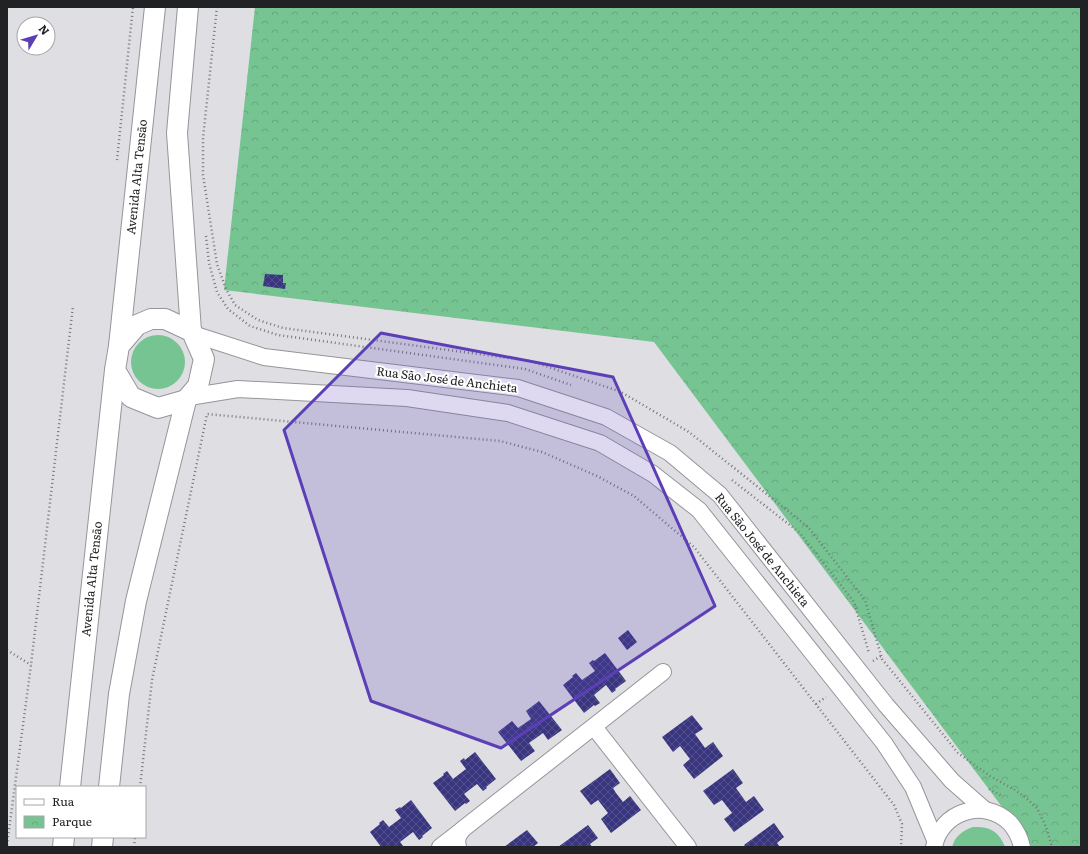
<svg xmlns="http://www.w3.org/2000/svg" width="1088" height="854" viewBox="0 0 1088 854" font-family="Literata,serif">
  <defs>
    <pattern id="park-crowns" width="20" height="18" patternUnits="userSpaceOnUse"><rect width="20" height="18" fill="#75c492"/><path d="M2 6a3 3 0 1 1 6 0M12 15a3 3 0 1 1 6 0" fill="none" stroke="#65a87e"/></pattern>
    <pattern id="building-cross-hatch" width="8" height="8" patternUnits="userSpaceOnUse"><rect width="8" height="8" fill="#39367f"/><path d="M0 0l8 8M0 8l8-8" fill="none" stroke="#53518b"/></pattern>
  </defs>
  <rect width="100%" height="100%" fill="#dedee3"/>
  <!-- green -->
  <g fill="#75c492">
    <circle cx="158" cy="362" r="27"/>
    <path d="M973 827C989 826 999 831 1005 847H952C955 836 962 831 973 827Z"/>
  </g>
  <!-- park -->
  <path fill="url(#park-crowns)" d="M255 7H1081V847H1032L654 342 224 290Z"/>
  <!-- building -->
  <g fill="url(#building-cross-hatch)">
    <path d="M265 274 283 275V283H286L285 289 263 286Z"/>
    <path d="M628 630 637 642 627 650 618 638Z"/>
    <path d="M605 653 626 681 615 689 616 690 612 693 606 685 594 695 600 703 595 706 594 705 584 713 563 685 573 677 572 676 576 673 582 680 595 671 589 663 593 660 594 661Z"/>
    <path d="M539 701 562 730 548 740 543 733 529 743 535 751 521 761 498 732 512 721 518 728 531 719 526 711Z"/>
    <path d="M692 715 703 729 695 734 705 748 713 742 723 756 694 779 683 765 690 759 680 746 673 752 662 737Z"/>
    <path d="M475 752 496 779 486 787 487 788 483 791 477 784 464 794 470 801 466 804 465 803 455 811 433 783 444 775 443 774 447 771 453 779 466 769 460 761 464 758 465 760Z"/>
    <path d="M610 769 620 783 613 788 616 793 623 802 630 796 641 810 611 833 601 819 608 813 598 800 591 805 580 791Z"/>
    <path d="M733 769 743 783 736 788 746 802 754 796 764 810 734 832 724 819 732 813 722 800 714 805 703 791Z"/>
    <path d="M411 800 432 828 422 836 423 837 419 840 413 832 400 842 404 847H381L370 832 380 824 379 823 383 820 389 827 401 818 395 810 400 807 401 808Z"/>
    <path d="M774 823 784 837 777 843 780 847H746L744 845Z"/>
    <path d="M588 825 598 838 590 844 592 847H558Z"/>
    <path d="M527 830 538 843 533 847H504Z"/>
  </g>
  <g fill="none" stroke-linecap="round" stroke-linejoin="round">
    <!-- minor casing -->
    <g stroke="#95959a" stroke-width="18">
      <g id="minor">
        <path d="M193 334 264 357 518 388 606 417 670 453 720 495 886 705 952 781 985 810"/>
        <path d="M189 397 238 389 407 398 508 413 600 443 653 474 699 510 884 743 913 787 935 840"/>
        <path d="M594 727 688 847"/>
        <path d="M440 847 462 830"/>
        <path d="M458 847C456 839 458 835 463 829L663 672"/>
        <path d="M934 847C940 812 984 797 1010 823 1016 830 1020 838 1022 847"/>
      </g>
    </g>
    <!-- tertiary casing -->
    <g stroke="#95959a" stroke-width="22">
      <g id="tertiary">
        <path d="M188 7 177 133 191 331"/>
        <path d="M151 319H165L191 331 193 334 204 359 198 386 186 400 158 408 131 397 115 370 119 346 137 325Z"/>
        <path d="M119 346 155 7"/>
        <path d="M70 787 115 370"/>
        <path d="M109 787 119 694 136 601 186 400"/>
        <path d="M63 847 64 837"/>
        <path d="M102 847 103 837"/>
      </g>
    </g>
    <!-- path -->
    <g stroke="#77777a" stroke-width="2.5" stroke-dasharray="1 3" stroke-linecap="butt">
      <path d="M217 7 203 138V175L217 264 226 289 235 305 258 320 283 328 531 361 621 392 689 432 808 527 865 600 882 659 958 753 990 776 1015 790 1026 798 1037 808 1046 827 1052 847"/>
      <path d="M117 160 133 7"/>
      <path d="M206 236 209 263 217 292 228 309 250 326 278 335 525 369 571 385"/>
      <path d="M732 480 800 533 854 602 869 653"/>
      <path d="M7 650 31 665"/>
      <path d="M873 661 881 656"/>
      <path d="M816 704 826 697"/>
      <path d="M140 787 152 680 207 414 500 441 542 452 597 476 634 496 694 547 894 805 902 824 901 847"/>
      <path d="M989 789 1002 796"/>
      <path d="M7 845 31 665 73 306"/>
      <path d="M134 847 135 837"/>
    </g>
    <!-- minor -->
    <use href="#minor" stroke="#fff" stroke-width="16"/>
    <!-- tertiary -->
    <use href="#tertiary" stroke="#fff" stroke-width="20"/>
  </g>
  <!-- marked area -->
  <path fill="#5c3fb7" fill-opacity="0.2" stroke="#5c3fb7" stroke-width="3" stroke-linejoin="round" d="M381 333 613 377 715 606 501 748 371 701 284 430Z"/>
  <g text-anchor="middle" stroke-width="4" stroke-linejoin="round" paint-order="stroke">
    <!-- street labels -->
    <g font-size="12" fill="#212223" stroke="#fff">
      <text transform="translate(137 177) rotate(-84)" y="4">Avenida Alta Tensāo</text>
      <text transform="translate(447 380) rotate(7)" y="4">Rua São José de Anchieta</text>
      <text transform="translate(762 550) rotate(51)" y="4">Rua São José de Anchieta</text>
      <text transform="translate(92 579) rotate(-84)" y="4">Avenida Alta Tensāo</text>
    </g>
  </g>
  <!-- border -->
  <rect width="1088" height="854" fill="none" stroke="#212223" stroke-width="16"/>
  <!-- legend -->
  <rect x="16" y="786" width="130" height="52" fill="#ffffff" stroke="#a6a7a7"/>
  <rect x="24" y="799" width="20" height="6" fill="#ffffff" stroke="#a6a7a7"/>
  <text x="52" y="806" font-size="12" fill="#212223">Rua</text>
  <rect x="24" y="816" width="20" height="12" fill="url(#park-crowns)" stroke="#a6a7a7"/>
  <text x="52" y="826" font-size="12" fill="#212223">Parque</text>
  <!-- north arrow -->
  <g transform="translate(36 36) rotate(52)"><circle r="19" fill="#ffffff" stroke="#a6a7a7"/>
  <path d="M0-3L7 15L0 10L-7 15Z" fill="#5c3fb7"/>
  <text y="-6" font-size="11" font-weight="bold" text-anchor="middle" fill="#212223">N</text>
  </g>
</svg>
